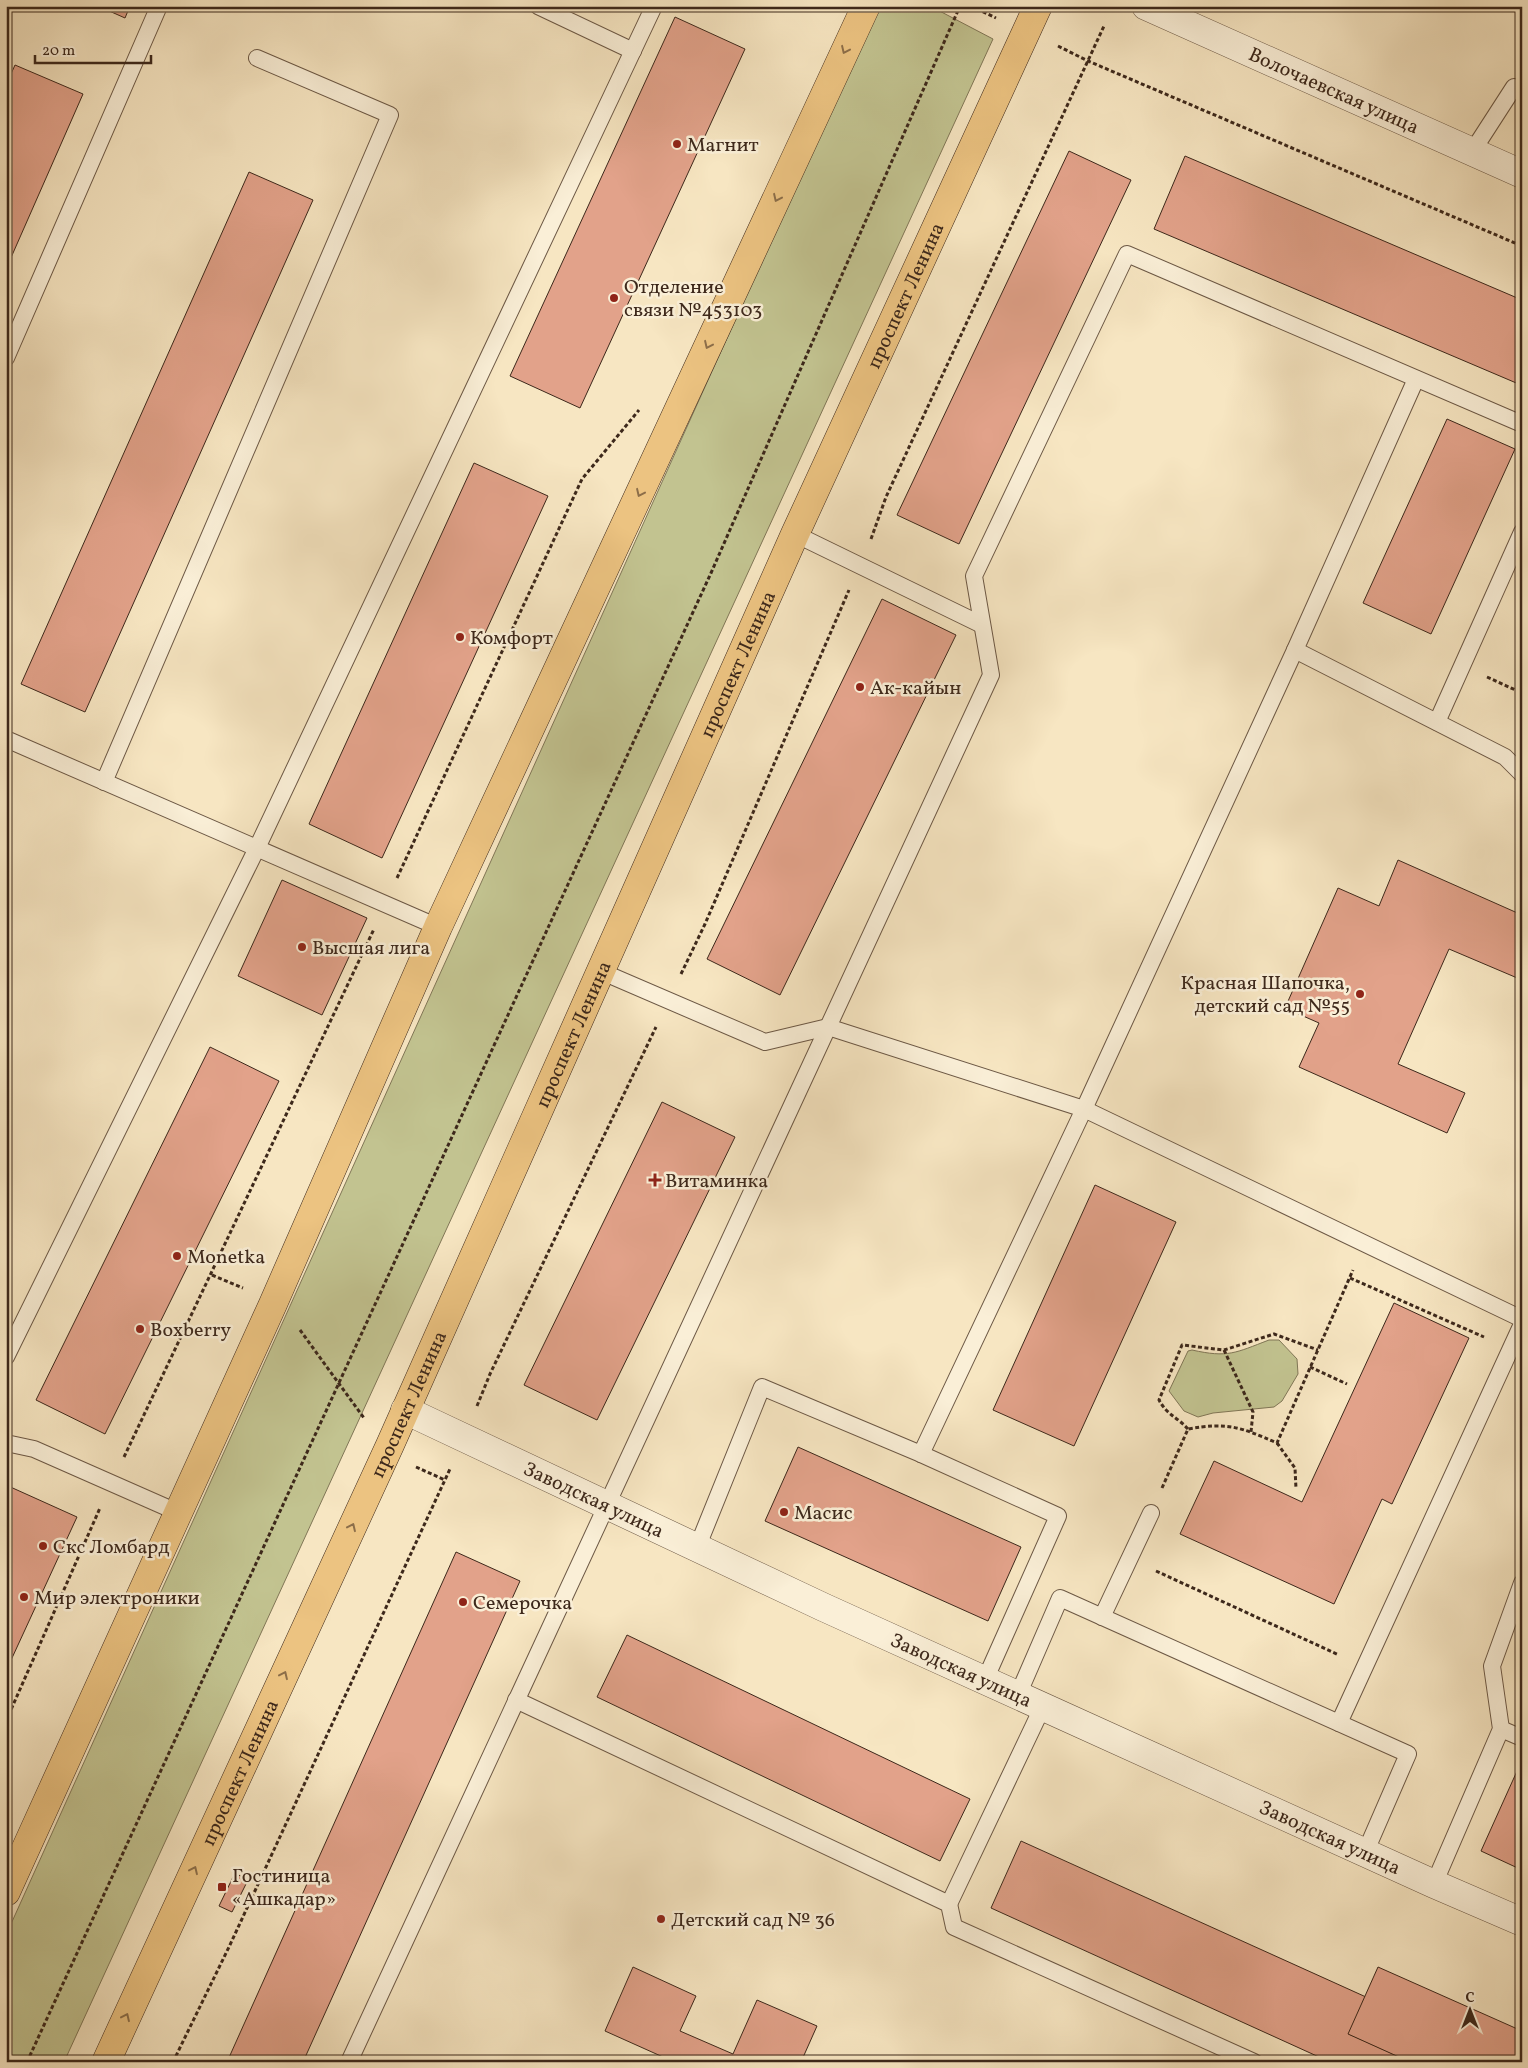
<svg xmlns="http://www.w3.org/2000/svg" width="1528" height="2068" viewBox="0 0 1528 2068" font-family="Vollkorn,serif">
  <rect width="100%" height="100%" fill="#f7e6c2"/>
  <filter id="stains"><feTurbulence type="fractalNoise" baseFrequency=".004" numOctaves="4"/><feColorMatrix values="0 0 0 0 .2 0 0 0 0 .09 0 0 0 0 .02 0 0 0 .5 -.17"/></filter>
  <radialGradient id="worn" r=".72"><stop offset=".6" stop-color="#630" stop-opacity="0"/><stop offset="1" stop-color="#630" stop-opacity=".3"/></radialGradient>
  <!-- green -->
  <g fill="#c2c390" stroke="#807656">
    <path d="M877 6H930L993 39 64 2062H6V1935Z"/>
    <path d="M1269 1340H1279L1297 1359 1298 1374 1282 1401 1274 1407 1213 1413 1198 1417 1184 1411 1169 1391 1188 1351 1192 1350C1228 1358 1235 1353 1269 1340Z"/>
  </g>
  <!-- building -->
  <g fill="#e2a28a" stroke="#3d281b">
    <path d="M98 6H130L125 18Z"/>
    <path d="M675 17 745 49 580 408 510 376Z"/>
    <path d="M15 65 83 94 6 269V85Z"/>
    <path d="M1069 151 1131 180 959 544 897 515Z"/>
    <path d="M1185 156 1522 300 1521 385 1154 229Z"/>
    <path d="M249 172 313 200 85 712 21 684Z"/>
    <path d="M1447 419 1515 449 1431 634 1363 603Z"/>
    <path d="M474 463 548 496 382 858 309 824Z"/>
    <path d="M882 599 956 635 780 995 707 959Z"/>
    <path d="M1398 860 1522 915V980L1449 949 1398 1064 1465 1093 1447 1133 1299 1067 1319 1023 1285 1008 1338 888 1379 906Z"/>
    <path d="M282 880 367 918 322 1015 238 976Z"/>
    <path d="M210 1047 279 1081 105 1434 36 1400Z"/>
    <path d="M662 1102 735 1137 597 1420 524 1385Z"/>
    <path d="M1095 1185 1176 1222 1074 1446 993 1410Z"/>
    <path d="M1394 1303 1469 1338 1392 1504 1382 1499 1334 1604 1180 1534 1214 1461 1302 1502Z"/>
    <path d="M798 1447 1021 1547 988 1621 765 1521Z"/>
    <path d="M6 1485 77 1517 6 1671Z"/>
    <path d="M456 1552 520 1581 303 2062H227Z"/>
    <path d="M627 1635 970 1799 940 1861 597 1697Z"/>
    <path d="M1522 1760V1870L1481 1851Z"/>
    <path d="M1021 1841 1366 1997 1349 2034 1411 2062H1330L991 1908Z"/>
    <path d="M235 1873 248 1880 232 1912 219 1906Z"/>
    <path d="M633 1967 696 1996 680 2031 733 2054 757 2000 817 2026 801 2062H661L663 2057 605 2031Z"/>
    <path d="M1378 1967 1522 2031V2062H1410L1348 2034Z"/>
  </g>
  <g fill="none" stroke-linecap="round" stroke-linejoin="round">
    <!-- service casing -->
    <g stroke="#6c5845" stroke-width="18">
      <g id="service">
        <path d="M538 6 633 51"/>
        <path d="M1472 152 1514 87 1522 90"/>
        <path d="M6 358 159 6"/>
        <path d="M1416 379 1295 650 1505 757 1522 774"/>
        <path d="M795 534 982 625"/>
        <path d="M1437 722 1522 532"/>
        <path d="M6 739 438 927"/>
        <path d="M104 782 390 115 257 58"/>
        <path d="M600 971 765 1042 828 1027 1084 1109 1295 650"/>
        <path d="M6 1357 257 848 654 6"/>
        <path d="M6 1443 34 1449 177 1512"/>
        <path d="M921 1454 1084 1109 1522 1319"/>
        <path d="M697 1548 762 1387 921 1454 1058 1516 985 1680"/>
        <path d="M1102 1617 1151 1513"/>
        <path d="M1018 1695 1060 1598 1408 1754 1365 1853"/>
        <path d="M516 1700 949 1904 954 1927 1254 2062"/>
        <path d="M1339 1723 1522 1324"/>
        <path d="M1501 1729 1522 1738"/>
        <path d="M1434 1884 1501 1729 1492 1666 1522 1583"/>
        <path d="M949 1904 1043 1706"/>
        <path d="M349 2062 991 675 974 576 1127 254 1522 424"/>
      </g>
    </g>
    <!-- minor casing -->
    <g stroke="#6c5845" stroke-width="29">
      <g id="minor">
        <path id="s1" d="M405 1410 823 1607 1434 1884 1522 1922"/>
      </g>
    </g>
    <!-- tertiary casing -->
    <g stroke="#6c5845" stroke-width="29">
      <g id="tertiary">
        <path id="s2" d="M1146 6 1522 174"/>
      </g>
    </g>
    <!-- primary casing -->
    <g stroke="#3d281b" stroke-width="29">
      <g id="primary">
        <path d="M6 1892 273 1304 438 927 866 6"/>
        <path id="s3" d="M106 2062 390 1445 795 534 1038 6"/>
      </g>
    </g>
    <!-- path -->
    <g stroke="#3d281b" stroke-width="3" stroke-dasharray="4 2.5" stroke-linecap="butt">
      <path d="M971 6 996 18"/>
      <path d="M1058 46 1088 61 1522 246"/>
      <path d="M871 539 886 497 1104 26"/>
      <path d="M1487 677 1522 693"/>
      <path d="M397 878 582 479 639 410"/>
      <path d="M681 974 705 924 849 590"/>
      <path d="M212 1275 243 1288"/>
      <path d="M1350 1278 1484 1337"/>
      <path d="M300 1330 364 1418"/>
      <path d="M1224 1350 1253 1412 1251 1432"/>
      <path d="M1310 1367 1347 1384"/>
      <path d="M477 1406 490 1374 656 1027"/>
      <path d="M1188 1429C1176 1416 1167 1415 1159 1400L1182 1345 1224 1350 1274 1334 1318 1350"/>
      <path d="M1277 1443 1295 1468 1296 1489"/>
      <path d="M124 1457 374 929"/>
      <path d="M416 1467 445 1480"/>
      <path d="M1162 1488 1188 1429C1228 1422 1240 1427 1277 1443L1353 1270"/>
      <path d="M1156 1571 1339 1655"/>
      <path d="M6 1721 100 1508"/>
      <path d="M27 2062 711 573 960 6"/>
      <path d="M173 2062 229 1947 450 1469"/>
    </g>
    <!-- service -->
    <use href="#service" stroke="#faefd7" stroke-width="16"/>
    <!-- minor -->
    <use href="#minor" stroke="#faefd7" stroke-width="28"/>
    <!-- tertiary -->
    <use href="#tertiary" stroke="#faefd7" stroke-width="28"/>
    <!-- primary -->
    <use href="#primary" stroke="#ecc381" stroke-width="28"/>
  </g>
  <!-- one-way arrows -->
  <defs><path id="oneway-chevron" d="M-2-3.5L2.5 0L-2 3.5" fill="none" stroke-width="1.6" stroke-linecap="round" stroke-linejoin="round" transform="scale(1.25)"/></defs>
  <g stroke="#8c6e49">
    <use href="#oneway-chevron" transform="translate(845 50) rotate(115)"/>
    <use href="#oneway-chevron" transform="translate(777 198) rotate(115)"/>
    <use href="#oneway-chevron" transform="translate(708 345) rotate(115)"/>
    <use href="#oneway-chevron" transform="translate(640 493) rotate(115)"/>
    <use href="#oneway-chevron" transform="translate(352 1527) rotate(-65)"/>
    <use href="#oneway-chevron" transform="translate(284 1675) rotate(-65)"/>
    <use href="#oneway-chevron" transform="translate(194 1870) rotate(-65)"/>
    <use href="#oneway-chevron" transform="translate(126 2017) rotate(-65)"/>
  </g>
  <!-- markers -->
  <g fill="#8f2418" stroke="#faefd7" stroke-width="2">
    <circle cx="677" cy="144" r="5"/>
    <circle cx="614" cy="298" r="5"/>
    <circle cx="460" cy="637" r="5"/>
    <circle cx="860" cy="687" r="5"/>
    <circle cx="302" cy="947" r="5"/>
    <circle cx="1360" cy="994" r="5"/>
    <path d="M652.5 1172.5h5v5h5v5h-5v5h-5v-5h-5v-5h5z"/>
    <circle cx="177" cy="1256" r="5"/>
    <circle cx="140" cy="1329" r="5"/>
    <circle cx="784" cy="1512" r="5"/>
    <circle cx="43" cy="1546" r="5"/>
    <circle cx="24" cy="1597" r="5"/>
    <circle cx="463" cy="1602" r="5"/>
    <rect x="217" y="1882" width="10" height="10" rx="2.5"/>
    <circle cx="661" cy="1919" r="5"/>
  </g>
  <g text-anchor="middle" stroke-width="5" stroke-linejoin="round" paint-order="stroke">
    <!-- street labels -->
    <g font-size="20" fill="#3d281b" stroke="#faefd7">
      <text dy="7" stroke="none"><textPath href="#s2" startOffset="206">Волочаевская улица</textPath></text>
      <text dy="7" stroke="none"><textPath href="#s3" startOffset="1939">проспект Ленина</textPath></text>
      <text dy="7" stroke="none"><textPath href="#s3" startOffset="1534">проспект Ленина</textPath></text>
      <text dy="7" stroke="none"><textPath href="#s3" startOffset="1129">проспект Ленина</textPath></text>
      <text dy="7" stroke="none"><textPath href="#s3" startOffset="724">проспект Ленина</textPath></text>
      <text dy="7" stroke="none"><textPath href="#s1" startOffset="209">Заводская улица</textPath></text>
      <text dy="7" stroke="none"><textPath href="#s1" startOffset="614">Заводская улица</textPath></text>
      <text dy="7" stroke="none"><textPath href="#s3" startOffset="319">проспект Ленина</textPath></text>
      <text dy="7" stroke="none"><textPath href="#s1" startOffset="1019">Заводская улица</textPath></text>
    </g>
    <!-- poi labels -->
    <g font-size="20" fill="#3d281b" stroke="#faefd7" text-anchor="start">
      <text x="687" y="151">Магнит</text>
      <text x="624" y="293">Отделение<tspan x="624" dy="23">связи №453103</tspan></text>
      <text x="470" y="644">Комфорт</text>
      <text x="870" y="694">Ак-кайын</text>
      <text x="312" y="954">Высшая лига</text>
      <text x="1350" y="989" text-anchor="end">Красная Шапочка,<tspan x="1350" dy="23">детский сад №55</tspan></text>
      <text x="665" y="1187">Витаминка</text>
      <text x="187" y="1263">Monetka</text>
      <text x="150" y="1336">Boxberry</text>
      <text x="794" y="1519">Масис</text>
      <text x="53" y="1553">Скс Ломбард</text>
      <text x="34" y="1604">Мир электроники</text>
      <text x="473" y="1609">Семерочка</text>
      <text x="232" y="1882">Гостиница<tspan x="232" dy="23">«Ашкадар»</tspan></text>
      <text x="671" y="1926">Детский сад № 36</text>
    </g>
  </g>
  <!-- margin -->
  <rect width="1528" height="2068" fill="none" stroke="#f7e6c2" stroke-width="25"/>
  <rect x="8" y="8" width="1513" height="2053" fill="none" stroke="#3d281b" stroke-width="2.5"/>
  <rect x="12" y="12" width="1503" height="2043" fill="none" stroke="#3d281b"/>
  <!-- north arrow -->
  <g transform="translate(1470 2010)" stroke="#faefd7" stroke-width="4" paint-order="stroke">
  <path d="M0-4L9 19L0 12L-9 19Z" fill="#3d281b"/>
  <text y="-8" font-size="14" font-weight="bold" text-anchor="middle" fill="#3d281b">С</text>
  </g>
  <!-- scale -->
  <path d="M35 55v8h116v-8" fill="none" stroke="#3d281b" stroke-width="2.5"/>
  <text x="42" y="55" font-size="15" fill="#3d281b" stroke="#faefd7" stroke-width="4" paint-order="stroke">20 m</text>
  <rect width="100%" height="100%" filter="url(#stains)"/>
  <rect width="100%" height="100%" fill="url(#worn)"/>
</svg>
